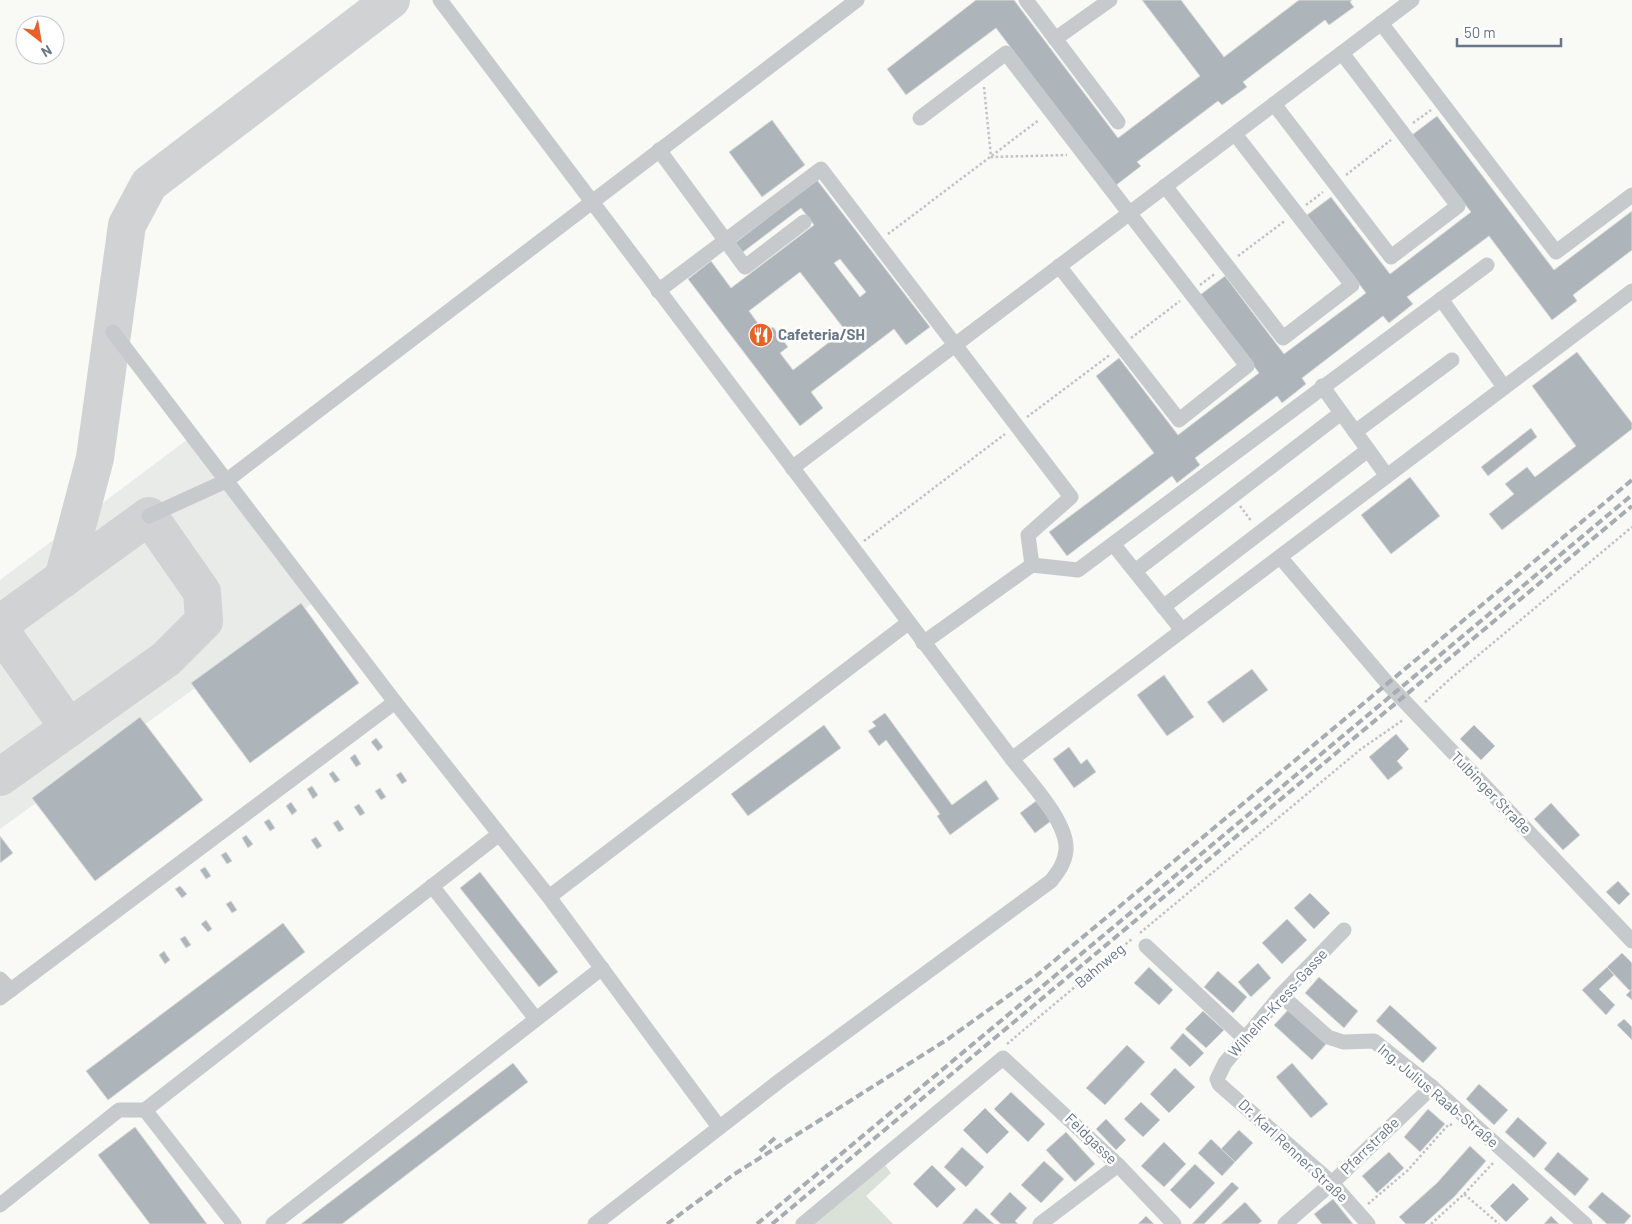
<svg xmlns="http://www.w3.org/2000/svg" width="1632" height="1224" viewBox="0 0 1632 1224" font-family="Barlow,sans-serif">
  <rect width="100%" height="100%" fill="#f9f9f6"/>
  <!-- built -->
  <path fill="#e9ebe9" d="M192 436 317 600 0 829V580Z"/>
  <!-- green -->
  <path fill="#dae1d7" d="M879 1157 891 1173 866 1196 893 1224H798Z"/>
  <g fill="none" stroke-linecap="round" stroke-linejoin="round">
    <!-- taxiway -->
    <g stroke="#d0d2d4" stroke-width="38">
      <path d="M63 579 95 458 127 225 149 184 391 0"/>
      <path d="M0 624 149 516 202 592 204 621 166 659 0 777"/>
      <path d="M0 630 69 728"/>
    </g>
  </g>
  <!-- building -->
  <g fill="#adb5bb" stroke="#dadbd8" fill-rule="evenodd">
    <path d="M976 0H1014L1118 138 1200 76 1142 0H1181L1224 57 1299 0H1352L1350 2 1354 7 1329 25 1325 20 1243 82 1247 87 1222 105 1218 101 1137 162 1141 166 1115 186 996 28 906 95 887 69Z"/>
    <path d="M1437 116 1554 270 1632 211V250L1573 295 1577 301 1552 320 1489 236 1407 297 1413 304 1389 323 1383 316 1302 378 1306 384 1282 403 1277 396 1195 458 1200 465 1177 483 1172 476 1067 556 1049 532 1154 453 1096 376 1119 358 1178 435 1259 373 1200 295 1225 276 1284 354 1366 293 1307 215 1331 197 1390 274 1471 212 1412 135Z"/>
    <path d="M772 120 805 165 762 197 729 152Z"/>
    <path d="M817 180 930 327 906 345 894 329 811 392 823 408 800 426 688 279 711 261 731 288 814 225 801 208 743 252 735 243ZM840 259 866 292 860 297 834 263ZM800 272 845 330 793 370 780 353 788 347 773 327 765 333 749 311Z"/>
    <path d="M1577 352 1632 423V429L1502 530 1489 514 1514 494 1505 484 1527 467 1535 477 1576 446 1532 386Z"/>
    <path d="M1531 428 1537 437 1488 476 1481 467Z"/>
    <path d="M1410 477 1440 516 1391 554 1361 515Z"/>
    <path d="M301 603 359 683 250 763 191 683Z"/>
    <path d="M1252 669 1268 690 1223 723 1207 702Z"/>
    <path d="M1164 675 1194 717 1167 736 1137 695Z"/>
    <path d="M885 713 952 805 986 780 999 799 950 835 937 816 940 814 886 740 879 746 868 731 876 726 872 722Z"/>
    <path d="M140 717 203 800 95 881 32 798Z"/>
    <path d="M824 725 841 748 748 816 731 794Z"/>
    <path d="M1474 725 1495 746 1481 760 1460 739Z"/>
    <path d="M1396 734 1409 749 1397 761 1403 768 1388 780 1369 757Z"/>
    <path d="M376 738 383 747 378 751 371 742Z"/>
    <path d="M1069 747 1081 764 1087 759 1096 772 1074 788 1053 759Z"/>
    <path d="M355 754 361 764 356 767 350 758Z"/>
    <path d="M333 771 340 780 335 783 329 774Z"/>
    <path d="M401 772 407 781 402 784 396 775Z"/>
    <path d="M312 786 318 795 313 799 307 789Z"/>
    <path d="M380 788 386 797 381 800 375 791Z"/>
    <path d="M1036 801 1051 821 1035 833 1020 813Z"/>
    <path d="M291 802 297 811 292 815 286 806Z"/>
    <path d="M1551 803 1580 835 1563 850 1534 819Z"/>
    <path d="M359 804 365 813 360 816 354 807Z"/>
    <path d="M269 819 275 828 270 831 264 822Z"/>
    <path d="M338 820 344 829 339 832 333 823Z"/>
    <path d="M246 835 253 844 248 848 242 838Z"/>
    <path d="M0 836 13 853 0 863Z"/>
    <path d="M316 837 322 846 317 849 311 840Z"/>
    <path d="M226 852 232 861 227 864 221 855Z"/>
    <path d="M205 867 211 876 206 879 200 870Z"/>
    <path d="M480 872 558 972 539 987 460 888Z"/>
    <path d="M1618 881 1630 894 1619 905 1606 892Z"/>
    <path d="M180 886 187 894 182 898 175 889Z"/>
    <path d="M1310 893 1330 913 1314 929 1294 908Z"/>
    <path d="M231 901 237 910 232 913 226 904Z"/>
    <path d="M1287 919 1307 940 1282 964 1262 943Z"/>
    <path d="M206 920 212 929 208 932 201 924Z"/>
    <path d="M283 923 305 952 108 1100 86 1071Z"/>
    <path d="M185 936 191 945 186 948 180 939Z"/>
    <path d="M164 951 170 960 165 964 159 955Z"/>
    <path d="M1622 953 1632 963V989L1630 991 1607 967Z"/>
    <path d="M1258 963 1271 978 1251 997 1238 982Z"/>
    <path d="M1149 967 1173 990 1159 1005 1134 983Z"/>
    <path d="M1607 967 1614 975 1599 989 1615 1005 1606 1015 1582 990Z"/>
    <path d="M1218 971 1247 997 1233 1013 1204 987Z"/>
    <path d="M1319 977 1358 1011 1344 1028 1305 993Z"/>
    <path d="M1632 989V1000L1626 995Z"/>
    <path d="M1390 1005 1437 1048 1423 1063 1376 1021Z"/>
    <path d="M1289 1009 1327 1043 1312 1060 1274 1025Z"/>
    <path d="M1203 1011 1224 1030 1206 1048 1185 1029Z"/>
    <path d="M1624 1019 1632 1027V1040L1617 1025Z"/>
    <path d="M1183 1033 1204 1053 1190 1067 1170 1048Z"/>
    <path d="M1127 1045 1145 1062 1105 1105 1086 1088Z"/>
    <path d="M513 1063 528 1082 342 1224H301Z"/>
    <path d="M1292 1063 1328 1104 1311 1118 1276 1077Z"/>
    <path d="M1175 1068 1195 1087 1169 1113 1150 1094Z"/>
    <path d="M1479 1084 1508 1110 1494 1125 1466 1099Z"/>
    <path d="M1011 1092 1045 1124 1028 1142 994 1109Z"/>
    <path d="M1141 1102 1160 1120 1143 1137 1124 1119Z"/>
    <path d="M985 1108 1009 1132 987 1154 963 1130Z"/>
    <path d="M1428 1109 1445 1124 1420 1152 1404 1137Z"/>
    <path d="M1518 1117 1547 1143 1534 1158 1505 1132Z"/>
    <path d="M1106 1119 1126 1140 1116 1150 1096 1129Z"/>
    <path d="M135 1127 207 1224H150L98 1155Z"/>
    <path d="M1239 1130 1253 1143 1235 1162 1221 1149Z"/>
    <path d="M1066 1132 1095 1164 1075 1182 1046 1150Z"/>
    <path d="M1211 1139 1235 1162 1222 1176 1198 1153Z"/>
    <path d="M1164 1142 1186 1164 1164 1187 1141 1166Z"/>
    <path d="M1470 1146 1486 1161 1454 1197 1424 1224H1406L1399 1217 1437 1183Z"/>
    <path d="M962 1147 984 1167 966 1187 944 1167Z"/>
    <path d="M1389 1152 1404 1168 1377 1193 1362 1176Z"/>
    <path d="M1558 1152 1589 1179 1575 1196 1544 1169Z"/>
    <path d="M1044 1161 1064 1179 1041 1203 1021 1185Z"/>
    <path d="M1195 1164 1215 1183 1190 1209 1170 1190Z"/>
    <path d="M932 1165 956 1189 937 1208 913 1184Z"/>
    <path d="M1232 1182 1239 1188 1204 1224H1192Z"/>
    <path d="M1513 1183 1529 1199 1506 1222 1490 1206Z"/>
    <path d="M1010 1192 1027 1208 1015 1221 1018 1224H1001L990 1214Z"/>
    <path d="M1602 1192 1631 1216 1624 1224H1607L1588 1207Z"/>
    <path d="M1333 1199 1353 1224H1322L1314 1214Z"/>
    <path d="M1245 1202 1262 1221 1258 1224H1221Z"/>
    <path d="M976 1208 994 1224H962Z"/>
    <path d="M1146 1216 1154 1224H1138Z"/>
    <path d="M1551 1216 1559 1224H1544Z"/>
  </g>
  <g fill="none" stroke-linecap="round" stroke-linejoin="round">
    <!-- path -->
    <g stroke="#c0c2c4" stroke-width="2.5" stroke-dasharray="2.5 2.5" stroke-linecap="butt">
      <path d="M984 87 991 157 1067 155"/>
      <path d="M1413 123 1431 110"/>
      <path d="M1346 175 1391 140"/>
      <path d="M1306 205 1323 192"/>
      <path d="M888 234 1039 120"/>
      <path d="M1238 256 1286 220"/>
      <path d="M1200 285 1216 273"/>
      <path d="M1131 338 1180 301"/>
      <path d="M1027 417 1111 354"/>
      <path d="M1240 506 1252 522"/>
      <path d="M864 541 1005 434"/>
      <path d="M1425 702 1451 678 1632 527"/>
      <path d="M1140 933 1361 749 1403 720"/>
      <path d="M1007 1044 1133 938"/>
      <path d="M1464 1194 1494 1162"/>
      <path d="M1368 1204 1408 1170 1449 1124 1452 1125"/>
      <path d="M1431 1224 1464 1194 1499 1224"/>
    </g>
    <!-- minor -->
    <g stroke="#c6cacd" stroke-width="15">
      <path d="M440 0 1012 759C1029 781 1068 822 1066 850 1065 863 1058 872 1051 881L782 1079 595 1224"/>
      <path d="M1026 0 1118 122"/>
      <path d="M1381 23 1556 252 1632 195"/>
      <path d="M1055 39 1110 0"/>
      <path d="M1274 104 1391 257 1458 206 1342 53"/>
      <path d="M920 118 1006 53 1247 366 1179 420 1059 266"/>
      <path d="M659 150 745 267 804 222"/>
      <path d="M1165 186 1283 338 1352 285 1235 134"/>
      <path d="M658 291 821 169 1071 497 1028 535 1032 565 923 643"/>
      <path d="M1441 299 1504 387"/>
      <path d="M113 332 395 702 549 897 719 1127"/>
      <path d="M1322 386 1387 476"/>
      <path d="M1355 432 1452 360"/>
      <path d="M792 468 1412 0"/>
      <path d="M149 516 226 481 857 0"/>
      <path d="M1113 544 1182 630"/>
      <path d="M1280 557 1388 684 1632 941"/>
      <path d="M1032 565 1078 570 1487 265"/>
      <path d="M1135 571 1341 413"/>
      <path d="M1163 607 1368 450"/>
      <path d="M1012 759 1632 291"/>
      <path d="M432 886 536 1019"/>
      <path d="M549 897 908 623"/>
      <path d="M1344 930 1281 995 1225 1063 1217 1079 1219 1084 1332 1183 1368 1224"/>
      <path d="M1146 946 1244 1038"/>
      <path d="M0 979 11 990"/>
      <path d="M1281 995 1328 1037 1343 1042 1374 1041 1432 1087 1585 1224"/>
      <path d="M0 998 395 702"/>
      <path d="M0 1205 119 1110H145"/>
      <path d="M234 1224 145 1110 498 835"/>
      <path d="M273 1224 602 968"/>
      <path d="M803 1224 1003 1058 1118 1165 1174 1224"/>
      <path d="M1040 1224 1118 1165"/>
      <path d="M1285 1224 1332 1183 1432 1087"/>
    </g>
    <!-- rail -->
    <g stroke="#a6acb2" stroke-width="4" stroke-dasharray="8 4" stroke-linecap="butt">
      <path d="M760 1151 775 1138"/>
      <path d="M667 1224 733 1175 948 1039 1036 976 1632 480"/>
      <path d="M757 1224 1632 495"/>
      <path d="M772 1224 1632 506"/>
    </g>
  </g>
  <!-- icons -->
  <defs>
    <g id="restaurant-disc" transform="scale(1.25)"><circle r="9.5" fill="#e86127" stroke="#fff"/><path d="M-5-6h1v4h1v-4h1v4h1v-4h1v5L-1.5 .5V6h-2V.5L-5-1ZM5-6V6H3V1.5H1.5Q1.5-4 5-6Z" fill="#fff"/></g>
  </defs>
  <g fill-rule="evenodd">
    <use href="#restaurant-disc" x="761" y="335"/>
  </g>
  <g text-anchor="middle" stroke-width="5" stroke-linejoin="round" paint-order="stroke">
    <!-- poi labels -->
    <g font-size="15" font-weight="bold" fill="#677788" stroke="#fff" text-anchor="start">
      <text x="778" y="340">Cafeteria/SH</text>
    </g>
    <!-- street labels -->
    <g font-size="15" fill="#677788" stroke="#fff">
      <text transform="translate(1491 793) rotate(46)" y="5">Tulbinger Straße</text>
      <text transform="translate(1100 966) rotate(-40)" y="5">Bahnweg</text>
      <text transform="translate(1278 1003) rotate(-48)" y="5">Wilhelm-Kress-Gasse</text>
      <text transform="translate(1438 1096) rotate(40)" y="5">Ing. Julius Raab-Straße</text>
      <text transform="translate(1091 1139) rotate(44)" y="5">Feldgasse</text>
      <text transform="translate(1370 1146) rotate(-44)" y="5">Pfarrstraße</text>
      <text transform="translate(1293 1151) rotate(43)" y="5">Dr. Karl Renner Straße</text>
    </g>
  </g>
  <!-- north arrow -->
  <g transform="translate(40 40) rotate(149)"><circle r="24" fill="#ffffff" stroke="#c2c9cf"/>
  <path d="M0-4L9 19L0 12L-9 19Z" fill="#e86127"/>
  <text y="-8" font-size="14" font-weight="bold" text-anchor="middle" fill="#677788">N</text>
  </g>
  <!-- scale -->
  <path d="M1457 38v8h104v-8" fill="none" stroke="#677788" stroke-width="2.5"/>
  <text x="1464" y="38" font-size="15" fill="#677788" stroke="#ffffff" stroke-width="4" paint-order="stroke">50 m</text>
</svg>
